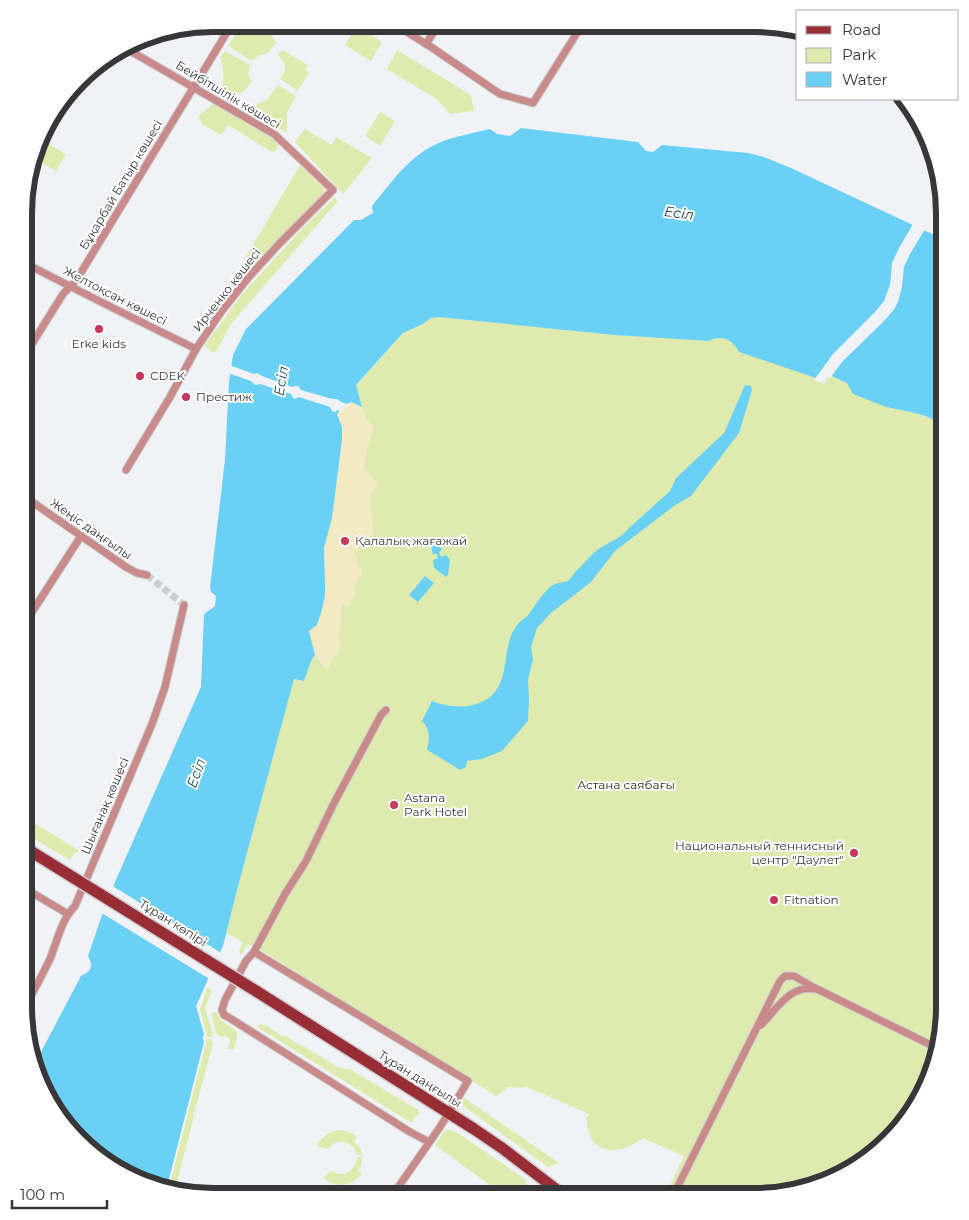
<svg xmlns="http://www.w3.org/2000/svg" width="969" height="1220" viewBox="0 0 969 1220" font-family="Montserrat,sans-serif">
  <rect width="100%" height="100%" fill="#f1f2f6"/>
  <!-- green -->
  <g fill="#dfebae">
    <path d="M242 24H270L272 35 276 43 268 53 258 56 252 61 228 46Z"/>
    <path d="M357 26 382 42 371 61 345 45Z"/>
    <path d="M282 50 308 65 305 70 309 72 298 91 280 79 285 71V64L278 55Z"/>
    <path d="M397 50 471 95 474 111 450 114 438 100 387 69Z"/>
    <path d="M225 51 250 65 248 74 252 82 242 93 222 95C223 79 225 72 220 57Z"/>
    <path d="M278 85 296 96 287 113V133L252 113 257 104 266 101Z"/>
    <path d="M213 103 276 141 279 144 276 150 273 152 270 151 228 125 221 135 202 124 198 116 207 109Z"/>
    <path d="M380 112 395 121 380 146 365 136Z"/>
    <path d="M305 129 332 145 336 137 372 158 343 194 295 142Z"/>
    <path d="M42 140 66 154 56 171 35 159Z"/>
    <path d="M300 165 325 188 323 196 240 281V267Z"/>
    <path d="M335 197 337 202 231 324 216 352H211L205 345 243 293 303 228Z"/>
    <path d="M438 317 615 335 709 341C722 334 732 340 739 352L816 378 827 374 848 383 886 407 915 413 926 416 945 426V1019L935 1068 913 1112 850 1171 768 1196H665L684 1156 643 1138C631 1147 617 1154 602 1148 597 1146 593 1143 591 1137 588 1132 587 1124 586 1118L589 1114 527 1087 519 1088 508 1087 496 1096 262 951 248 944 241 955 239 951 243 942 226 933 236 894 294 679 304 681 311 661 315 655 327 671 331 661 340 649 339 634 342 604 354 596 353 588 362 575 354 552 373 533 370 495 378 485 364 468 367 447 374 427C363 420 359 398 356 386L403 333 423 324 431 318Z"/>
    <path d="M24 817 80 851V852L75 853 70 860 24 833Z"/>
    <path d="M207 988 212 990 205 1008 213 1034 211 1037H207L200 1009Z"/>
    <path d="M216 1012C222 1025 228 1023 237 1032V1039L234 1049H228C230 1043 232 1040 226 1036L221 1037 216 1033 211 1013Z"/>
    <path d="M260 1024 267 1026 282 1036H286L299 1045 303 1046 338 1067 351 1070 417 1109 420 1113 414 1118 413 1123 410 1122 257 1027Z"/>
    <path d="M207 1039H211L213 1043 195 1111 192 1113 194 1116 177 1182 172 1185 170 1184Z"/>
    <path d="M463 1097 559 1163 548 1167 463 1106Z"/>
    <path d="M446 1129 458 1133 525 1179 528 1187 524 1196H505L435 1145Z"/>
    <path d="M339 1130C344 1130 351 1132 357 1137L354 1141 360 1148 362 1154 357 1155C352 1139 337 1138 327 1149L317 1146C322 1136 329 1132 339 1130Z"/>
    <path d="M357 1157H362L361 1166 358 1171 362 1174C351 1186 336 1189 323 1178L331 1171C343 1178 356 1172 357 1157Z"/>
  </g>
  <!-- sand -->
  <path fill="#f3e9c3" d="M351 402 362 407 369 424 374 427 367 447 364 467 378 485 370 495 373 533 354 552 362 575 353 588 354 596 349 606 342 605 339 634 340 648 331 661 327 671 315 655 309 631 317 624 321 613 325 596V583L324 549 336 485 342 440V427L337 414 343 406Z"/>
  <!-- water -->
  <g fill="#6bd1f4">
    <path d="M521 128 638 142 646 151 653 152 662 145 748 153 764 157 791 168 945 240V426L926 416 915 413 886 407 853 394 847 383 827 374 816 378 739 352C733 340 721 334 709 341L614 335 438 317 431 318 423 324 403 333 356 385 362 407 351 402 343 406 337 414 342 427V440L332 518 324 548 325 583V596L321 613 317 625 309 631 315 655 311 661 304 681 294 679 236 894 223 946 196 1006 204 1034 203 1038 204 1042 169 1179 164 1183 156 1180 155 1182 163 1185 165 1189 152 1186 108 1164 49 1101 33 1063 41 1052 81 976C91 971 94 967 88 956L103 912 115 882 201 687 204 614 215 606 216 596 211 592 210 587 225 460 229 381 233 355 246 329 354 220H361L373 213 372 206C395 178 412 151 449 139 462 135 477 132 490 129L497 134 510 136Z"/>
    <path d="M745 385 751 386 752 390 739 433 691 496 674 506 615 551 591 582 551 613 537 628 531 647 533 659 528 680 529 699 528 721 502 751 482 759 467 761 466 767 460 770 429 751 427 749C430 738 430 729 422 721L432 701C450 708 473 710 490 697 512 678 500 645 518 624 521 620 526 618 529 614 536 604 543 592 553 585 558 582 563 583 568 581 570 579 573 575 575 572 582 566 592 553 600 548 610 541 619 540 628 529L670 491 676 478 724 433Z"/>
    <path d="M436 539 442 550 439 552 441 557 446 555 450 560 448 575 446 577 434 568 433 560 438 558 436 553 433 555 430 541Z"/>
    <path d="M425 576 434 583 418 602 409 595Z"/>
  </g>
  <!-- pier -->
  <g fill="#f1f2f6">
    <path d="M913 224 925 229 910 254 904 267 902 287 898 302 895 308 884 321 842 362 830 378 828 377 825 383H823L814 380 833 354 875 312 884 301 890 285 892 263 899 248Z"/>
    <path d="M229 365 254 374 257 373 262 376 292 387 295 386H298L301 390 332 399H337L341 402 351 405 344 408 342 412 338 410 335 412 332 411 330 407 299 397 295 399 293 398 291 394 260 384 255 385 251 381 228 373Z"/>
    <path d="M111 885 223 954 211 980 100 912Z"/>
  </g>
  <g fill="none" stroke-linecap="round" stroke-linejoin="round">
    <!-- street-tunnel -->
    <path stroke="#cccdd0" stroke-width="7" stroke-dasharray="7 3.5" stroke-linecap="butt" d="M147 575 184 605"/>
    <!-- street casing -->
    <g stroke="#cccdd0" stroke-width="9">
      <g id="street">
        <path d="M394 24 431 47 500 94 533 103 582 25"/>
        <path d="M426 44 439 24"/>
        <path d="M25 263C82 293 139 321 196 349"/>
        <path d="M25 355 63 294 77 279 232 24"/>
        <path d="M126 470 170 397 196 349 221 312 248 278 280 243 333 190 274 134 127 49"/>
        <path d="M25 497 126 567 137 573 147 575"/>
        <path d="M25 623 81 536"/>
        <path d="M386 710 381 715 334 803 306 861 285 894 254 952 246 961 225 1000 222 1010 224 1015 228 1017 410 1132 429 1142"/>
        <path d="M24 888 68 914"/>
        <path d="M254 952 468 1081 440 1127 392 1196"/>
        <path d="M24 1007C34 992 42 975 50 959 57 942 61 920 75 906L152 724 165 687 184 605"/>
        <path d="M761 1025C776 1010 790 984 815 989"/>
        <path d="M673 1196 780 981 785 976H794L813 987 939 1049"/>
      </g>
    </g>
    <!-- primary casing -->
    <g stroke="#cccdd0" stroke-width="14">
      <g id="primary">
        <path d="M24 847 74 878"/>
        <path d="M256 991 474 1129 502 1148 565 1196"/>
      </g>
    </g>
    <!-- street -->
    <use href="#street" stroke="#c88b8a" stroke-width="7"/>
    <!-- primary -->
    <use href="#primary" stroke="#982d36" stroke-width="11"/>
    <!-- primary-bridge casing -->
    <g stroke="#cccdd0" stroke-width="14" stroke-linecap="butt">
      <path id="primary-bridge" d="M74 878 256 991"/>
    </g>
    <!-- primary-bridge -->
    <use href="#primary-bridge" stroke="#982d36" stroke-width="11"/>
  </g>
  <!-- markers -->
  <g fill="#c6375c" stroke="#fff" stroke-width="2">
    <circle cx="99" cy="329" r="5"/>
    <circle cx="140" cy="376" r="5"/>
    <circle cx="186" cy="397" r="5"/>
    <circle cx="345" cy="541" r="5"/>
    <circle cx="394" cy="805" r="5"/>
    <circle cx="854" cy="853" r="5"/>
    <circle cx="774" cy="900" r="5"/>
  </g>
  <g text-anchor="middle" stroke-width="4" stroke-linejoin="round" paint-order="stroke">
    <!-- street labels -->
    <g font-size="12" fill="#373739" stroke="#fff">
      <text transform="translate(228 95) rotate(31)" y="4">Бейбітшілік көшесі</text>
      <text transform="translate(121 185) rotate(-59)" y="4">Бұқарбай Батыр көшесі</text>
      <text transform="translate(227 290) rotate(-52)" y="4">Ирченко көшесі</text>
      <text transform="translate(115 296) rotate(27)" y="4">Желтоқсан көшесі</text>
      <text transform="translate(91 529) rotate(35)" y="4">Жеңіс даңғылы</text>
      <text transform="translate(105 806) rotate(-67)" y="4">Шығанақ көшесі</text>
      <text transform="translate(173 923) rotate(32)" y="4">Тұран көпірі</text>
      <text transform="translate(420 1079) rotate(32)" y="4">Тұран даңғылы</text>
    </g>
    <!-- poi labels -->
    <g font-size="12" fill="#373739" stroke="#fff" text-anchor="start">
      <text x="99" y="348" text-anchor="middle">Erke kids</text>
      <text x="150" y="380">CDEK</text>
      <text x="196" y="401">Престиж</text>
      <text x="355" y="545">Қалалық жағажай</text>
      <text x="404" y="802">Astana<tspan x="404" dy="14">Park Hotel</tspan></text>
      <text x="844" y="850" text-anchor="end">Национальный теннисный<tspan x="844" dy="14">центр "Даулет"</tspan></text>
      <text x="784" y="904">Fitnation</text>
    </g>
    <!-- park labels -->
    <g font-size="12" fill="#2c310e" stroke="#fff">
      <text x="626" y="789">Астана саябағы</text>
    </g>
    <!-- water labels -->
    <g font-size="14" font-style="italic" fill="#1c4857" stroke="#fff">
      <text transform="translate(679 213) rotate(8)" y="5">Есіл</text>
      <text transform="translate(281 381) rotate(-81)" y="5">Есіл</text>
      <text transform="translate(196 773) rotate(-71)" y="5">Есіл</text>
    </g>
  </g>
  <!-- crop -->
  <path d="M0 0H969V1220H0ZM213 32H755A181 181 0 0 1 936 213V1007A181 181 0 0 1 755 1188H213A181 181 0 0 1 32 1007V213A181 181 0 0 1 213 32Z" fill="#fff" fill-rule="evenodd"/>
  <path fill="none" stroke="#373739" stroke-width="6" d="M213 32H755A181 181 0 0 1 936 213V1007A181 181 0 0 1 755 1188H213A181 181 0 0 1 32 1007V213A181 181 0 0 1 213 32Z"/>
  <!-- legend -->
  <rect x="796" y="10" width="162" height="90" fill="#ffffff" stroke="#afafb0"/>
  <rect x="806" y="26" width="25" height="8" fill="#982d36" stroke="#afafb0"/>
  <text x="842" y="35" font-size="15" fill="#373739">Road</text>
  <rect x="806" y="48" width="25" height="15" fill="#dfebae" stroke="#afafb0"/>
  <text x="842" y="60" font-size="15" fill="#373739">Park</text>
  <rect x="806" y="72" width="25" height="15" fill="#6bd1f4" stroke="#afafb0"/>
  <text x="842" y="85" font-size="15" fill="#373739">Water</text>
  <!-- scale -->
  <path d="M12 1200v8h95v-8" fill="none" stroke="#373739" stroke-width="2.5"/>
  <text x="20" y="1200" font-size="15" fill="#373739" stroke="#ffffff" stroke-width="4" paint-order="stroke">100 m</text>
</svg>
